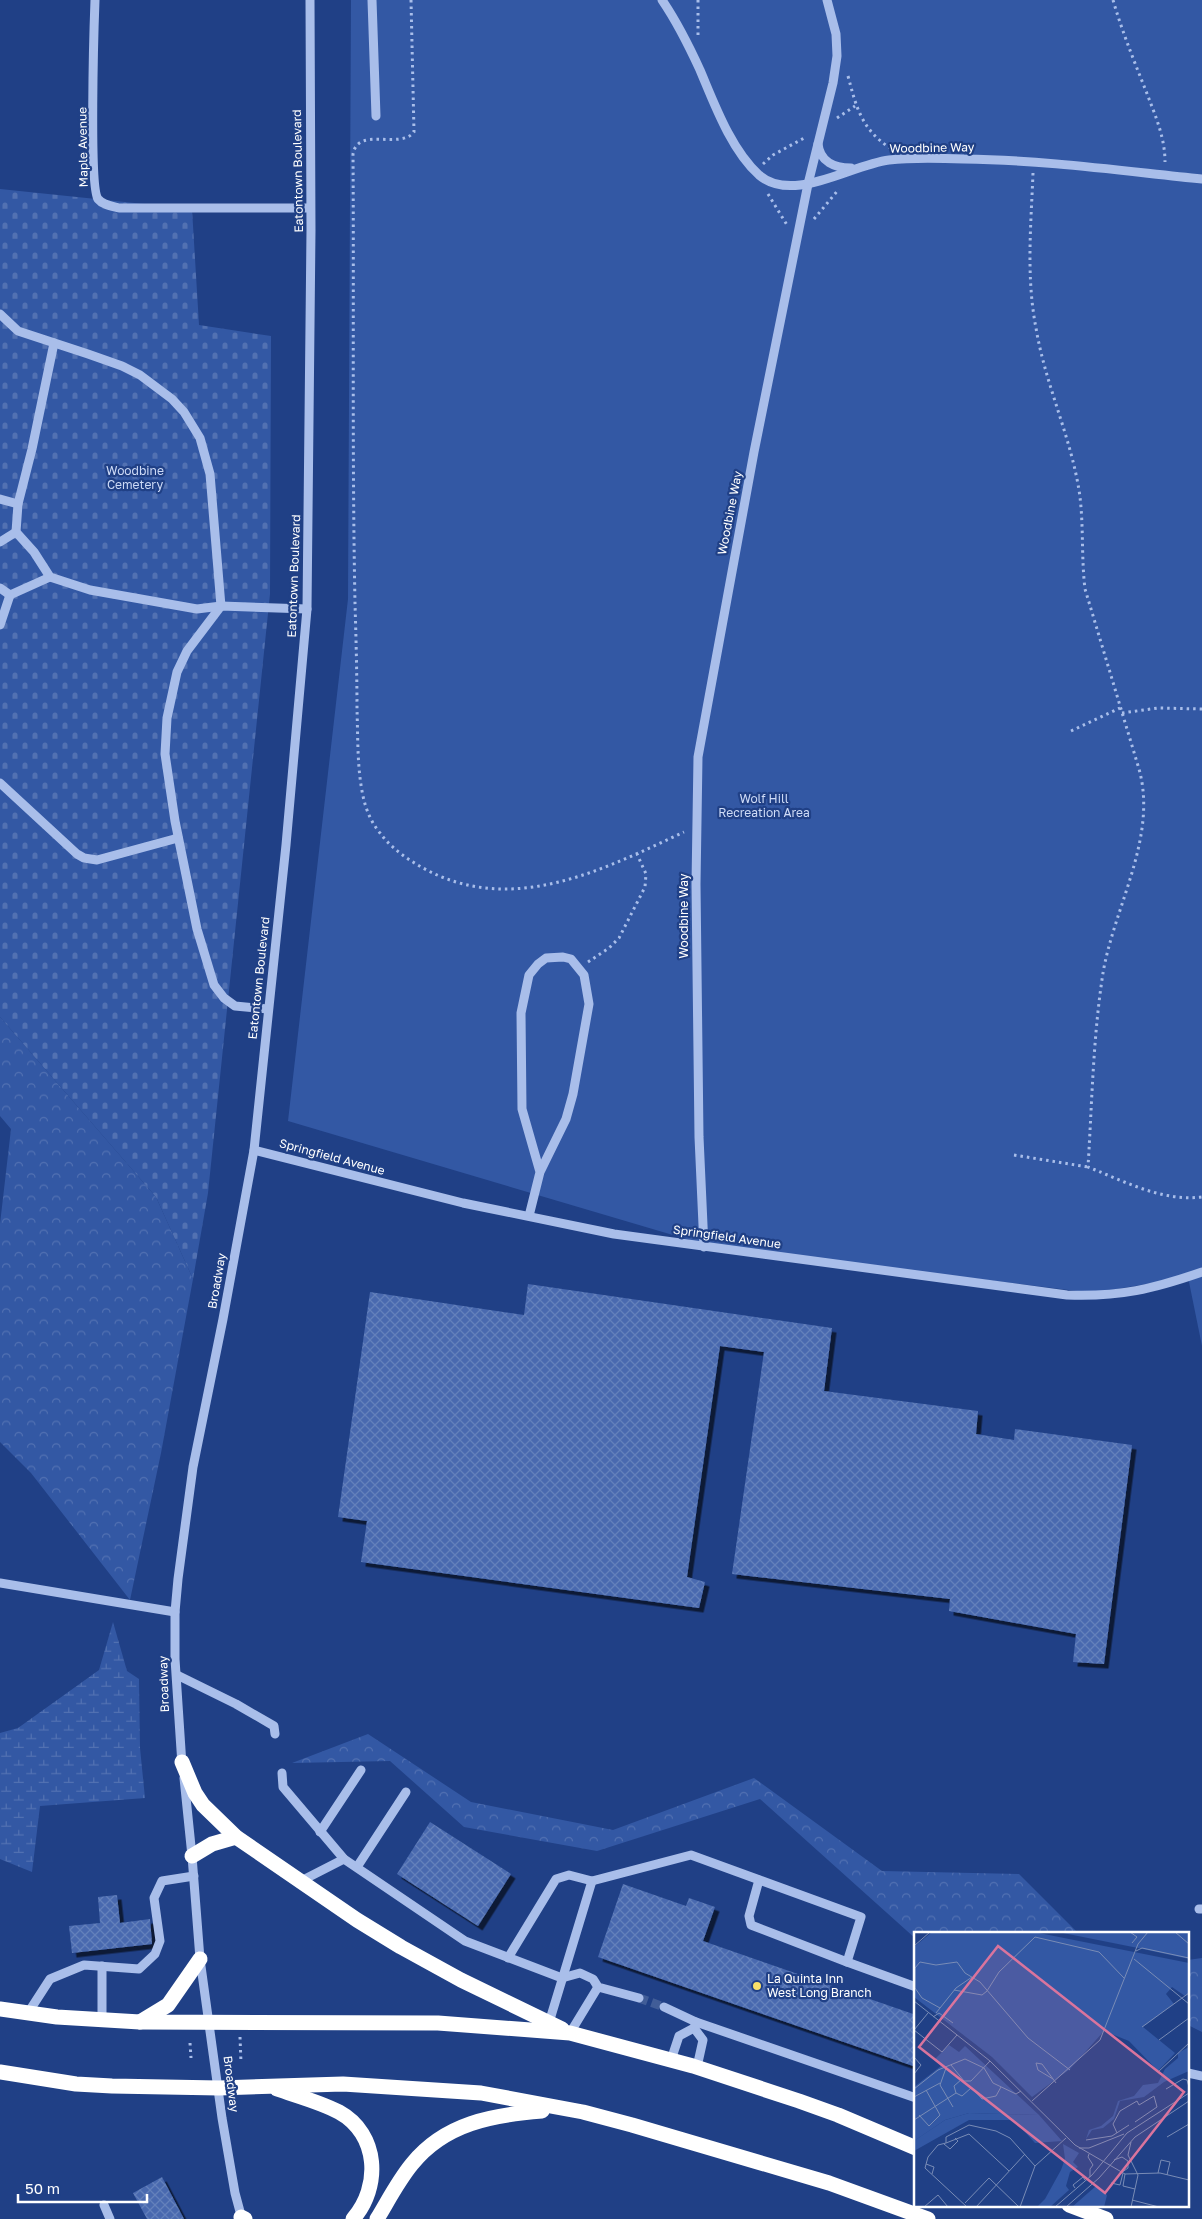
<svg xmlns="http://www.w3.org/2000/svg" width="1202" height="2219" viewBox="0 0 1202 2219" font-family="'Golos Text',sans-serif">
  <defs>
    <pattern id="forest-crowns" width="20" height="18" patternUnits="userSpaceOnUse" patternTransform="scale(1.25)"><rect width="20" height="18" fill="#3358a4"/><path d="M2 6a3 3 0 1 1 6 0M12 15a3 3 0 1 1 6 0" fill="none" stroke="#5271b2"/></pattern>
    <pattern id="wetland-marsh" width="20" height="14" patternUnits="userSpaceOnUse" patternTransform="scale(1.25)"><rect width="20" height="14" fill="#3358a4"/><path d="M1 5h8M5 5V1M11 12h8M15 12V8" fill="none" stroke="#5271b2"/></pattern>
    <pattern id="cemetery-stones" width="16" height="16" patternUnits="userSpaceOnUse" patternTransform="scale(1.25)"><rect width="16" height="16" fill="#3358a4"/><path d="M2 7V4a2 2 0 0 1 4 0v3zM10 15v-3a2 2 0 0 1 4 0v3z" fill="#5271b2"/></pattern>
    <pattern id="building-cross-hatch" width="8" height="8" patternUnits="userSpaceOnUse" patternTransform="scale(1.25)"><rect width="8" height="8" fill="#4869af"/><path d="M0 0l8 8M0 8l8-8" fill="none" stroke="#6380bb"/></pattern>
    <filter id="shadow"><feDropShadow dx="4.5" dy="4.5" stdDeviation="0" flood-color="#0009"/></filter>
  </defs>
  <rect width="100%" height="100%" fill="#204086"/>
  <!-- forest -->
  <g fill="url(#forest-crowns)">
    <path d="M0 1017 156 1197 193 1279 161 1453 130 1600 31 1473 0 1442V1224L11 1129 0 1116Z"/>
    <path d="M368 1734 471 1802 613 1830 754 1778 882 1871 1019 1874 1078 1933H916V1939L760 1799 597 1851 464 1827 390 1761 292 1763Z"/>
    <path d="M1202 1958V2032L1188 2025V1960Z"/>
  </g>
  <!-- wetland -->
  <path fill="url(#wetland-marsh)" d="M113 1622 127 1671 139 1679 140 1748 145 1798 40 1806 32 1872 0 1859V1733L18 1728 99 1670Z"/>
  <!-- cemetery -->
  <path fill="url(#cemetery-stones)" d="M0 189 192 209 199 325 271 336 270 594 208 1193 193 1279 156 1197 0 1017Z"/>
  <!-- park -->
  <path fill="#3358a4" d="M351 0H1202V1346L1188 1277 1093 1293 710 1246 288 1121 348 599Z"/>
  <!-- building -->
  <g fill="url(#building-cross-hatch)" filter="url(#shadow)">
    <path d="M528 1284 832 1328 824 1391 978 1411 976 1434 1014 1440 1015 1429 1132 1445 1104 1664 1073 1662 1076 1634 949 1611 950 1599 732 1574 764 1352 720 1346 687 1577 705 1582 699 1608 361 1562 367 1521 338 1517 370 1292 524 1315Z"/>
    <path d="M430 1822 511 1874 478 1926 397 1874Z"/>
    <path d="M623 1884 686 1906 689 1898 715 1907 703 1941 916 2015V2067L598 1957Z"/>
    <path d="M117 1895 120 1923 150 1919 152 1944 72 1953 69 1926 100 1923 98 1897Z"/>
    <path d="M162 2177 184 2219H147L133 2193Z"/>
  </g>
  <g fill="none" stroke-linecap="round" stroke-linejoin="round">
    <!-- minor-tunnel -->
    <path stroke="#415d98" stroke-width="9" stroke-dasharray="9 4.5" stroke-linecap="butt" d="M639 1998 664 2007"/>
    <!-- path -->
    <g stroke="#a9beea" stroke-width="3" stroke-dasharray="2.5 4" stroke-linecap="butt">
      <path d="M411 0 414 132C400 150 358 126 353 154 354 303 352 453 355 603 356 638 357 674 357 710 358 738 357 768 363 796 366 810 371 822 380 833 391 848 407 859 423 868 512 917 602 870 684 832"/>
      <path d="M698 0V37"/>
      <path d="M1113 0C1122 31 1134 61 1146 91 1155 115 1165 137 1165 162"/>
      <path d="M848 76C856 106 861 129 890 148"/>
      <path d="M837 118 855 106"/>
      <path d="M763 164 773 155 806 137"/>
      <path d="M1033 173C1031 225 1026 277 1036 328 1045 383 1070 435 1079 490 1084 522 1081 556 1085 589L1139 769C1158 837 1114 907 1103 973 1093 1037 1092 1103 1088 1167 1124 1181 1162 1202 1202 1197"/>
      <path d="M768 194 787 225"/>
      <path d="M814 219 839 189"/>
      <path d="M1122 713 1158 708 1202 709"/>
      <path d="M1071 731 1120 708"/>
      <path d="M588 962 609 948 619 938 645 887 646 874 637 854"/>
      <path d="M1014 1155 1088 1167"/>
      <path d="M240 2037 241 2063"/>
      <path d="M190 2043 191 2058"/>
    </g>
    <!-- minor -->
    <g stroke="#a9beea" stroke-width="9">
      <path d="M95 0C94 26 89 187 98 199 103 205 111 206 119 208H310"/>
      <path d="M372 0 376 116"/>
      <path d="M662 0C677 22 689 46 700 70 714 103 731 150 759 175 793 204 850 165 889 160 914 157 939 158 964 159 1044 160 1123 171 1202 179"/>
      <path d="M818 144C820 162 835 168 851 168"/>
      <path d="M0 314 18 331 88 354 122 366 140 375 172 399 184 412 200 438 210 474 221 606 187 651 177 672 167 718 165 754 175 821 197 929 214 985 224 998 235 1006 268 1009"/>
      <path d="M54 343 32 449 18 504 16 532 34 552 50 577 90 590 197 609 221 606 307 609"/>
      <path d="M0 499 18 504"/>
      <path d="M0 542 16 532"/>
      <path d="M0 588 10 595 50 577"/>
      <path d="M0 625 10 595"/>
      <path d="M0 783 77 854 84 858 97 860 178 838"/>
      <path d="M254 1150 463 1203 614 1234 1067 1295C1120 1297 1153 1289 1202 1272"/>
      <path d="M529 1216 540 1172 566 1119 573 1094 589 1004 584 975 571 959 563 957 546 958 538 964 529 975 521 1013 522 1109 540 1172"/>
      <path d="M704 1247 699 1137 696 884 698 757 754 452 808 184 833 83 837 56 836 34 827 0"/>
      <path d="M0 1583 175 1612"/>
      <path d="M177 1675 236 1704 274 1726 275 1734"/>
      <path d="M182 1765 175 1659V1612L178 1579 193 1467 223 1319 254 1150 286 845 307 609 311 230 310 0"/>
      <path d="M282 1773 283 1787 344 1859 465 1941 562 1978 580 1973 593 1979 598 1987 639 1998"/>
      <path d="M184 1778 192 1856 200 1959 222 2118 235 2193 242 2219"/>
      <path d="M320 1832 361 1770"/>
      <path d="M357 1867 406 1792"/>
      <path d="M759 1880 749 1916 751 1925 847 1962"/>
      <path d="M301 1881 344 1859"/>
      <path d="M1199 1909H1202"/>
      <path d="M508 1958 556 1879 569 1875 592 1881 691 1855 861 1917 847 1962 916 1987"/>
      <path d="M102 1966V2019"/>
      <path d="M664 2007 696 2022"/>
      <path d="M28 2013 50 1979 84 1965 139 1969 155 1954 160 1941 154 1898 162 1881 194 1876"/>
      <path d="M548 2026 592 1881"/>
      <path d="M694 2028 703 2040 697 2067"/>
      <path d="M570 2033 598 1987"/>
      <path d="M671 2060 679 2036 694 2028 696 2022 916 2098"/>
      <path d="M1188 2073 1202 2076"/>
      <path d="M104 2205 110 2219"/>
    </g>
    <!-- highway -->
    <g stroke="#fff" stroke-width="15">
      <path d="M182 1762 195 1793 203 1805 236 1837 357 1920 401 1947 461 1980 562 2029"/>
      <path d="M192 1856 212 1844 236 1837"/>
      <path d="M0 2009 57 2017 140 2022 438 2023 570 2033 693 2066 799 2101 838 2115 916 2148"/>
      <path d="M140 2022 168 2005 200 1959"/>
      <path d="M0 2072 76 2084 112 2086 219 2088 343 2084 481 2093 583 2112 632 2125 829 2183 928 2219"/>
      <path d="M277 2089C297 2096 320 2102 339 2112 379 2134 381 2187 353 2219"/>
      <path d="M1069 2205 1106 2219"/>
      <path d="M241 2217 245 2219"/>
      <path d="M377 2219C388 2201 398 2181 412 2164 445 2123 493 2115 542 2111"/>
    </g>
  </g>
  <!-- markers -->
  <circle fill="#f8e069" stroke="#204086" stroke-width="2" cx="757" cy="1986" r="5"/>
  <g text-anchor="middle" stroke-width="4.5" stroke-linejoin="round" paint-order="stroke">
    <!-- street labels -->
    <g font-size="12" fill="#fff" stroke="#204086">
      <text transform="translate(83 147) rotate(-91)" y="4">Maple Avenue</text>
      <text transform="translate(932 148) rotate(-1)" y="4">Woodbine Way</text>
      <text transform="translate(298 171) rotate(-91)" y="4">Eatontown Boulevard</text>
      <text transform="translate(730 513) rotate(-79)" y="4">Woodbine Way</text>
      <text transform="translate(294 576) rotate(-88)" y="4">Eatontown Boulevard</text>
      <text transform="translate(684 916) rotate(-90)" y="4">Woodbine Way</text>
      <text transform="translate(259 978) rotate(-84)" y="4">Eatontown Boulevard</text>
      <text transform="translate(332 1157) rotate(15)" y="4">Springfield Avenue</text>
      <text transform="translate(727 1237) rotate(8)" y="4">Springfield Avenue</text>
      <text transform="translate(217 1281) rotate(-80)" y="4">Broadway</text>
      <text transform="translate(164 1684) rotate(-92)" y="4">Broadway</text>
      <text transform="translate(231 2084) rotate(83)" y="4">Broadway</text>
    </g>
    <!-- park labels -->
    <g font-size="12" fill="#cedbf7" stroke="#204086">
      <text x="135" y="475">Woodbine<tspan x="135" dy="14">Cemetery</tspan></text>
      <text x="764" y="803">Wolf Hill<tspan x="764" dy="14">Recreation Area</tspan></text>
    </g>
    <!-- poi labels -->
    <g font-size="12" fill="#fff" stroke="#204086" text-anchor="start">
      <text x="767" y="1983">La Quinta Inn<tspan x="767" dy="14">West Long Branch</tspan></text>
    </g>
  </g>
  <!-- overview -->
  <g transform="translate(914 1932)">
    <rect width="275" height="275" fill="#204086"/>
    <path d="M275 115V139L250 150 230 165 206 169 200 187 189 196 178 198 172 207 175 198 187 194 199 184 204 169 220 164 229 153 244 151 251 137 264 126V121ZM55 181 125 183 148 209 121 211 100 188H55L0 219 1 208 31 188Z" fill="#3358a4"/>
    <path d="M149 212 165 221 159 230 164 235 156 240 152 254 155 258 136 275H123L131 267 147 238 151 227ZM182 254 193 263 190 275H158Z" fill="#3358a4"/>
    <path d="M35 113 45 120 51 114 125 183 55 181 31 188 0 209V155L27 134 20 128Z" fill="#3358a4"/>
    <path d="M18 0H120L275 31V61L271 64 258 55 252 62 260 72 229 95 261 121 244 139 215 109 190 99 156 137 118 165 78 125 0 65V15ZM144 0H275V27L224 16Z" fill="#3358a4"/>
    <path fill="none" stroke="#798cb6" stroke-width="1" d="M216 0 223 5 218 11M261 0 275 12M0 14 16 0M222 19 228 16 275 26M220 27 275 72M40 58 68 63 73 59M73 59 85 40 121 5 185 20 210 46M0 69 76 129 161 213 211 242 246 241 275 248M26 76 8 66 1 56V36L6 30 22 33 43 30 51 41 66 50 114 106 156 138M22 81 42 56 58 45M19 85 25 81 39 91M228 95 275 61M0 98 28 120 43 103M0 98 14 81M245 108 275 86M0 125 7 133 0 142M37 133 50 149H57L76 129M32 136 26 153 39 175M244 140 275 111M139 147 124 138 122 131 128 132 142 151M55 153 68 167 82 164 87 155M0 157 24 138 51 127 70 136 79 151 102 162 107 159M252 157 269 147 273 148 275 155M42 161 40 154 48 147M0 165 26 151M118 169 186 108 224 12 234 0M5 183 15 194 26 183 12 158M0 188 42 161 48 164 57 156M203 201 199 192 206 179 223 169 225 173 240 164 243 175 221 190M253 205 275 192M172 208 198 204 215 193M217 210 214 223 224 243M32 211 55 202 95 239M30 212 36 217 44 209 41 206M165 216H175L210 202M175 222 174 225 179 233 176 237V245M200 228 208 225 214 229V236L207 241M12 232 20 235 18 242M244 241 247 228 256 230 253 243M211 242 209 254 221 257M197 251 206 253 209 241M161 256 159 253 169 245 171 248M218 268 245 275M51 271 75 246 105 275M10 275 24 263 34 275M53 275 11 236 14 225 24 213 32 211V205L55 193 82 199 96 206 121 234M62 275 111 222M106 275 121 234 152 206M141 275 178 243 213 201 275 161M152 275 185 246 221 205 275 169M217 275 224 243"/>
    <path fill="#da749d" fill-opacity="0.15" stroke="#da749d" stroke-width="2.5" d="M84 14 270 160 191 261 5 115Z"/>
    <rect width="275" height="275" fill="none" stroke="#fff" stroke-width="2.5"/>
  </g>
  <!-- scale -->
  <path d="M18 2194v8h129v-8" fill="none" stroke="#ffffff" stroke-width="2.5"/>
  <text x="25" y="2194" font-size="15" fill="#ffffff" stroke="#204086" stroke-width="4" paint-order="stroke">50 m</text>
</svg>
